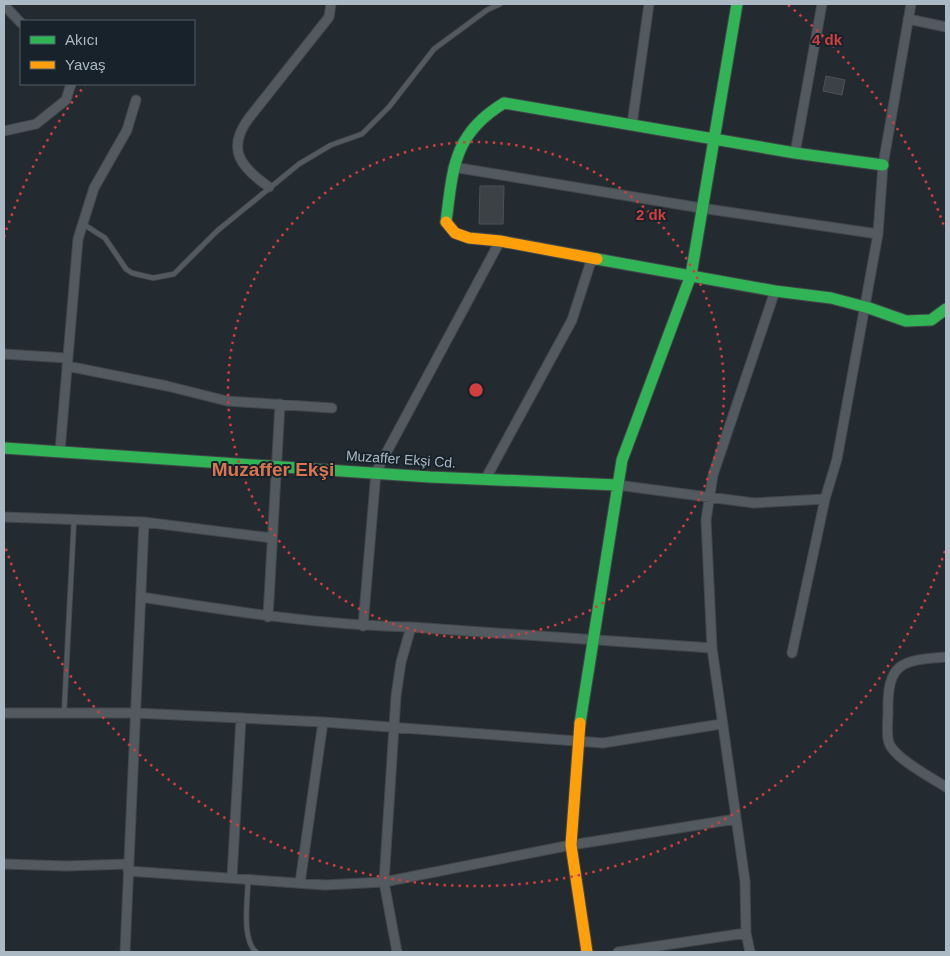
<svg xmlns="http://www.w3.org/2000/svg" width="950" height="956" font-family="Arial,sans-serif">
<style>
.building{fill:#3b4145;stroke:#4b5359}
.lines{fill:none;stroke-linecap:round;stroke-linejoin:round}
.lane-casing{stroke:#42474b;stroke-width:6}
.street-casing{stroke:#42474b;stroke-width:11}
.fast-casing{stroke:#42474b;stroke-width:13}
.slow-casing{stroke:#42474b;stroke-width:13}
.lane{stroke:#525a60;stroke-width:4.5}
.street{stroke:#525a60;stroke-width:9}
.fast{stroke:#30b455;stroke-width:11}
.slow{stroke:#ff9f0a;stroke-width:11}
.ring{fill:none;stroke:#d03e3f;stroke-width:2.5;stroke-dasharray:2.5 5}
.labels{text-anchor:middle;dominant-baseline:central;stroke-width:4;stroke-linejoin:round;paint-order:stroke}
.street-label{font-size:14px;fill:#abb9c4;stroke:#17222b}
.district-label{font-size:19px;font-weight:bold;fill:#d97651;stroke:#17222b}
.centre{fill:#d03e3f;stroke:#17222b;stroke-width:2.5}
.ring-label{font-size:15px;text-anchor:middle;font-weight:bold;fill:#d03e3f;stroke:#17222b;stroke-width:4;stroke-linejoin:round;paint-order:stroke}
</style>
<rect width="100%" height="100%" fill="#242b30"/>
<!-- building -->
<path class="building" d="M826 76 845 80 842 95 823 91Z
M480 186H504L503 224H479Z"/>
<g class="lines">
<!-- lane casing -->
<g class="lane-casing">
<path id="lane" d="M83 224 105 238 126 269 132 273 153 278 174 274 217 231 299 164 331 145 362 134 389 107 434 49 487 10 500 4
M64 714 74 520
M248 879C248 899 241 939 256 952"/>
</g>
<!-- street casing -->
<g class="street-casing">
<path id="street" d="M4 5 21 23
M908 19 946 27
M632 124 649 4
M4 131 36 124 66 100 71 84
M795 153 822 4
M453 167 701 208 878 234
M269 187C242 168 225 150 249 118L329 17 331 4
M4 354 67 358
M67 366 167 386 227 401 332 408
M60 451 78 239 94 188 127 130 136 100
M486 478 572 320 592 258
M617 485 754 503 825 499
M4 517 144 522 272 538
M141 597C231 611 319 625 411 627L712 648
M268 617 280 404
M363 626 376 472 500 241
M792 653 825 499 837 459 878 234 883 165 911 4
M946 657C902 660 887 662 888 712 888 721 886 734 889 743 894 758 932 778 946 787
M4 713H135L323 722 603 743 721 724
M4 864 66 866 129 864
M128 871 325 885 384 882 571 845 736 819
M232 877 241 718
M300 883 323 722
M125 952 144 522
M397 952 384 882 396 696 401 662 411 627
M618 952 746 933
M750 952 746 933 745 881 712 648 706 520 713 475 775 291"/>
</g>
<!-- fast casing -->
<g class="fast-casing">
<path id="fast" d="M446 222C453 168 453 134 504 103L795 153 883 165
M597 259 775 291 831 298 869 308 906 321 931 320 946 309
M4 448 430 477 617 485
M580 723 622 460 691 275 737 4"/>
</g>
<!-- slow casing -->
<g class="slow-casing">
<path id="slow" d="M446 222 455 233 469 238 500 241 597 259
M580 723 571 845 587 952"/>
</g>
<!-- lane -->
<use href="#lane" class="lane"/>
<!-- street -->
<use href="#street" class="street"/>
<!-- fast -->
<use href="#fast" class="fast"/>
<!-- slow -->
<use href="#slow" class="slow"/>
</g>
<!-- distance rings -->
<g class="ring">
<circle cx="476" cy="390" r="248"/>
<path d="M945 551A496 496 0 0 1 4 543M4 237A496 496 0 0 1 85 85M788 5A496 496 0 0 1 945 229"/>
</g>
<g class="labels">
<!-- street labels -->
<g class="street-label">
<text transform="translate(401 459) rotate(4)">Muzaffer Ekşi Cd.</text>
</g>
<!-- district labels -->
<g class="district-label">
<text x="273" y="469">Muzaffer Ekşi</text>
</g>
</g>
<circle cx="476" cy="390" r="8" class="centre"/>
<g class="ring-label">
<text x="827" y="45">4 dk</text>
<text x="651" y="220">2 dk</text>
</g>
<!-- border -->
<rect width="950" height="956" fill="none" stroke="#abb9c4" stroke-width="10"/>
<!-- legend -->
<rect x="20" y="20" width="175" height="65" fill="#17222b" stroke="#525e68"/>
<rect x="30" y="36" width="25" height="8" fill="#30b455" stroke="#525e68"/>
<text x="65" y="45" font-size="15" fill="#abb9c4">Akıcı</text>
<rect x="30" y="61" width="25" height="8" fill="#ff9f0a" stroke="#525e68"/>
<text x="65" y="70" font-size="15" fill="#abb9c4">Yavaş</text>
</svg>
